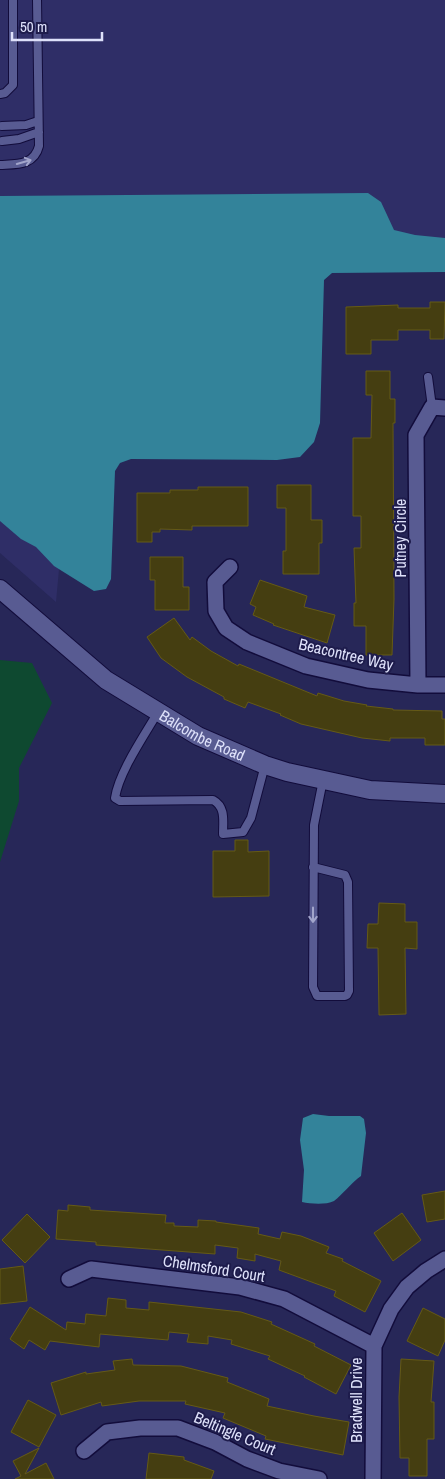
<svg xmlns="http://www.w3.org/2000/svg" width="445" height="1479" font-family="'Archivo Narrow',sans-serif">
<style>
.built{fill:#2f2e67}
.green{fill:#0e4930}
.water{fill:#33839a}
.building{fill:#453e11;stroke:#655a16}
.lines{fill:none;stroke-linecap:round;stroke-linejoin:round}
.service-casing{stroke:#120c3b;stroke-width:10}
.minor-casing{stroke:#120c3b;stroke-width:18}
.tertiary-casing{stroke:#120c3b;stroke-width:20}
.service{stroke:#585b92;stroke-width:8}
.minor{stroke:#585b92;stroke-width:15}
.tertiary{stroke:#585b92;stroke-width:18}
.oneway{stroke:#a2a5cb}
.labels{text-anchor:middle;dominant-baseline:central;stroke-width:4;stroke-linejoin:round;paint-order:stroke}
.street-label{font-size:16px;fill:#dee1fa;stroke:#1e1c4c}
</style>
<rect width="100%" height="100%" fill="#272758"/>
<!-- built -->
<path class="built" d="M0 0H445V249L88 252 56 602 0 553Z"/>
<!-- green -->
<path class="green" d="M0 660 32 663 52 703 19 768V801L0 862Z"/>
<!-- water -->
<path class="water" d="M368 193 381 202 394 230 415 235 445 238V272L332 273 324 280 320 423 314 442 300 457 277 460 131 459 120 463 115 471 111 579 106 589 94 591 54 566 36 547 21 539 0 521V196Z
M313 1114 329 1116H360L364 1119 366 1133 361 1176C351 1183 342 1195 334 1201 326 1205 311 1204 302 1202L304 1170 300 1140 303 1118Z"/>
<!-- building -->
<path class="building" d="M430 302H445L444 339H430V330H398V340H371V354H346V307L398 305V308H430Z
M366 371H390V399H395V423H393L394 599 392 655H366V626H354V603H356L354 548H361V516H353V438H371L372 395H366Z
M277 485H311V520H322V543H319V574H283V551H286V508H277Z
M198 487H248V526H192V530L160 529V532H152V542H137V493H170V490H198Z
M150 557H183V587H189V610H155V580H150Z
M260 580 307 596 304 607 335 615 327 643 273 625 274 624 253 615 256 607 250 604Z
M174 618 190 640 192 637 211 651 238 666 239 664 317 696 318 693 344 701 367 705 366 706 393 709V710L442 711V719H445V745H425V738H390V741L362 738 301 724 280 715 281 714 248 702 245 708 224 699V697L187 677 161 658 147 637Z
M235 840H248V852L269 851V896L213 897V851H235Z
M379 903 405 904V922H417V949L405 948 406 1014 379 1015 378 948H367L368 924H378Z
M445 1191V1219L427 1222 422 1195Z
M68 1205 90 1207V1210L166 1215 165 1223H174V1226L198 1227V1220L216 1221V1222L259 1228 258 1234 280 1239 282 1232 301 1236 329 1247 326 1253 343 1259 342 1261 381 1281 365 1312 334 1296 336 1291 279 1270 281 1261 255 1254V1261L237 1258 238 1248 215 1245V1254L96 1245V1242L56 1239 58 1210 68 1211Z
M402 1213 421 1240 393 1261 374 1233Z
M27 1214 50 1237 25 1263 2 1240Z
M23 1266 27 1301 0 1304V1269Z
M108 1298 126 1300V1308L149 1310V1302L241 1312 272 1322 271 1324 315 1344 314 1346 351 1365 336 1394 304 1377 305 1376 268 1359 270 1356 231 1344 232 1340 208 1336V1344L187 1342 189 1334 169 1332 168 1340 100 1334 99 1347 50 1341 45 1350 29 1340 24 1349 10 1339 30 1307 66 1330 67 1322 85 1324 86 1314 106 1316Z
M423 1308 445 1319V1340L438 1356 407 1341Z
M132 1359 133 1365 181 1366 228 1378 227 1382 269 1399 267 1406 314 1416 349 1422 343 1455 265 1439 266 1436 223 1418 225 1413 185 1404 186 1401H139L102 1406 101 1402 61 1415 51 1383 86 1372V1374L115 1370 113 1361Z
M401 1359 434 1361 431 1402H434V1439H427V1476H409V1458H400L399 1397Z
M28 1400 56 1415 39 1447 11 1432Z
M39 1448 25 1474 46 1463 54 1479H15L21 1476 13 1461Z
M149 1453 184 1457V1460L214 1471 211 1479H146Z"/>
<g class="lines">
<!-- service casing -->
<g class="service-casing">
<path id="service" d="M0 94 5 93 13 85V0
M2 126 26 125 38 121
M2 141 19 139 39 132
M0 165C16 164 34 166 39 146L37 0
M428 377 432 407
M158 712C144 736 119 772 115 798L120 801 213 800C226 807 223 821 223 834L243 832 251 818 265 765
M313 867 345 875 348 882 349 991 347 995 345 996H317L313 987 314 825 323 780"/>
</g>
<!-- minor casing -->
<g class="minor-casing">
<path id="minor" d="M230 567 215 582 216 611 226 628 247 642 306 666 368 680 418 685H445
M418 685 416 435 432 407 445 408
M69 1279 91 1269 240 1287 284 1299 374 1346
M84 1451 107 1432 140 1428H178L215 1442 247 1459 279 1471 319 1479
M373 1479 374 1346 391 1309 407 1287 426 1271 445 1259"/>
</g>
<!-- tertiary casing -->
<g class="tertiary-casing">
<g id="tertiary">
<path id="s1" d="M0 589 106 680 198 736 265 765 287 772 370 790 445 794"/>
</g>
</g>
<!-- service -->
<use href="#service" class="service"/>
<!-- minor -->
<use href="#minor" class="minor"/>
<!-- tertiary -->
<use href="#tertiary" class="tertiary"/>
</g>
<!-- one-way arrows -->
<defs><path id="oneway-shaft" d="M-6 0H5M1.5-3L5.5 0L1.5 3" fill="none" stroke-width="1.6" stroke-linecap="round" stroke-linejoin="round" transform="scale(1.25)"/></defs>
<g class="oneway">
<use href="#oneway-shaft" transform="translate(24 162) rotate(-16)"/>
<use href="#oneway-shaft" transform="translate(313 915) rotate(90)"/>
</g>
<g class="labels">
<!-- street labels -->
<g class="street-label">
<text transform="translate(400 538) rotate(-90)">Putney Circle</text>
<text transform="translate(346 654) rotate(13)">Beacontree Way</text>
<text stroke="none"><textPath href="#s1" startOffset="251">Balcombe Road</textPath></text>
<text transform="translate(214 1268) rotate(9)">Chelmsford Court</text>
<text transform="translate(356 1400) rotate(-90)">Bradwell Drive</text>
<text transform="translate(235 1433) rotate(23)">Beltingle Court</text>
</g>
</g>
<!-- scale -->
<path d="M12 32v8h90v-8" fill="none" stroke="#dee1fa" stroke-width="2.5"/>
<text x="20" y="32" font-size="15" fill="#dee1fa" stroke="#1e1c4c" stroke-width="4" paint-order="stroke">50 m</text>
</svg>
